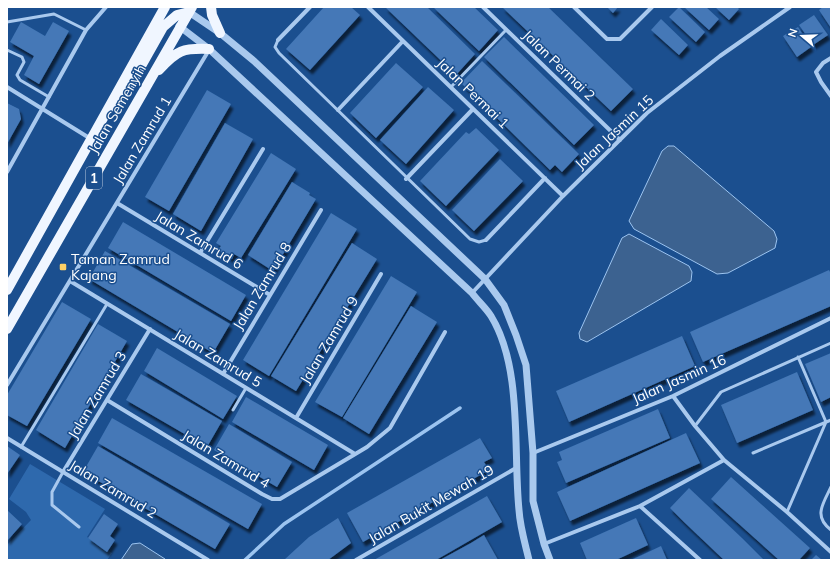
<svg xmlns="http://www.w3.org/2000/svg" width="838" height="567" font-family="Mulish,sans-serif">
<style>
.green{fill:#2e69ad}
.water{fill:#3c6290;stroke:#9cc4f0}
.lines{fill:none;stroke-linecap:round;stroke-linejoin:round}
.stream{stroke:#9cc4f0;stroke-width:3.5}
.building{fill:#4478b7;filter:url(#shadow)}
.service{stroke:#a9c9ee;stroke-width:3}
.minor{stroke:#a9c9ee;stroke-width:4}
.tertiary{stroke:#a9c9ee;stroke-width:7}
.primary{stroke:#f0f6ff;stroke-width:10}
.poi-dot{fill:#ffd166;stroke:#1b4f8f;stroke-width:1.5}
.labels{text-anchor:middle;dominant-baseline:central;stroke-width:3;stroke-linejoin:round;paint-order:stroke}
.shield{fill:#1b4f8f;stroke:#bbcadd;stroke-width:1}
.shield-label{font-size:13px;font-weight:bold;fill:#fff}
.street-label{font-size:14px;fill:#fff;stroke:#1b4f8f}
.poi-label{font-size:14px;fill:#fff;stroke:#1b4f8f;text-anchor:start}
</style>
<defs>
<filter id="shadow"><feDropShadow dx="2.5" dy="4.5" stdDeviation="1" flood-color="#0009"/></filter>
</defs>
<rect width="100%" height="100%" fill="#1b4f8f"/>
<!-- green -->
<path class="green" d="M30 464 105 509 87 537 112 553 107 560H7V545L31 520 26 512 9 499Z"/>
<!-- water -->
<path class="water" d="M668 146H674L774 231 777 239 775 248 728 273 717 274 634 229 629 221 662 151Z
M629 234 689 266 692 272 691 281 587 342 580 339 579 333 622 238Z
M140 543 165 559V560H121L132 544Z"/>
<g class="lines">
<!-- stream -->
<path class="stream" d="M245 560 284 524 460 408"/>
</g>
<!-- building -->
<path class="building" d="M324 7H351L360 15 310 70 286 49Z
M385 7H427L475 54 456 75Z
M433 7H474L498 30 479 51Z
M502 7H548L633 89 611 111Z
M607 7H618L613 13Z
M679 7 705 32 696 42 669 17Z
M684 7H706L719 19 709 30Z
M715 7H737L739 9 729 20Z
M823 7H831V28L819 10Z
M814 15 828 35 813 45 799 25Z
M661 19 688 45 679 55 651 30Z
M21 22 45 36 53 22 69 31 39 84 24 75 34 56 10 42Z
M798 27 811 47 797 57 783 36Z
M504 37 594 125 574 145 484 57Z
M482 61 579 154 562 172 555 165 550 170 461 83Z
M396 63 423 87 376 138 350 113Z
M428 87 454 110 406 164 380 140Z
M207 90 231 104 169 211 145 197Z
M7 103 19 109 21 119 7 144Z
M225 123 253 139 201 231 173 214Z
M476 128 499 150 446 206 420 181 466 132 469 134Z
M271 153 296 169 241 258 234 254 232 259 218 250 221 246 216 243Z
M500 159 523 181 474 231 452 210Z
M292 182 310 193 309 195 316 199 273 271 248 255Z
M331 213 357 229 269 376 243 360Z
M123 222 246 295 231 321 108 248Z
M352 243 377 259 296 391 271 376Z
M105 251 230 324 213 353 89 279Z
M829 270 831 274V306L703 362 690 332Z
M391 276 417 292 342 417 315 402Z
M62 302 91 319 27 426 7 415V395Z
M411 306 437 322 369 434 343 418Z
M98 324 127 341 65 448 36 430Z
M682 336 695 366 569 422 556 391Z
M157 348 237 396 223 419 144 371Z
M831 353V397L821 402 805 364Z
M797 372 813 410 737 443 721 405Z
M141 374 222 421 207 447 126 400Z
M246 397 328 445 314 470 232 422Z
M658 409 670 438 566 483 557 462 562 460 559 452Z
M112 418 262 504 248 529 98 443Z
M229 424 292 462 277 487 214 450Z
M686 433 700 463 570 521 557 492Z
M480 438 492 458 484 462 489 470 363 542 347 513Z
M7 446 20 455 7 474Z
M98 446 230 524 215 549 83 472Z
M731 477 810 548 799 560H779L711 499Z
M689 488 742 538 764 560H724L685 523 670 508Z
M487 496 502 522 450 552 436 560H374Z
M7 510 22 524 7 541Z
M104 514 118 524 110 536 115 540 107 552 88 538Z
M338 518 351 543 328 560H284L309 537Z
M636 518 648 545 616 560H587L580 543Z
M484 535 498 560H440L471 543Z
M661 546 667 560H631L642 555Z
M816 555 822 560H811Z"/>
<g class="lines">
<!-- service -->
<path class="service" d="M7 22 54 14 86 30
M278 40 275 47 279 53 470 239 479 242 486 240
M7 50 22 57 24 62 17 75 20 80 49 97
M451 87 506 30
M233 410 246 388
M695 426 721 392 831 343
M21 447 107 304
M753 453 831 420
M63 472 52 492V505L79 527
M831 487C823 504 813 516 831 530
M787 512 826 422 798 357"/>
<!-- minor -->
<path class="minor" d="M368 7 563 196
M483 7 620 140
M574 7 607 39H620L652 7
M278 40 310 7
M831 58 823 63 816 72 821 82 831 96
M7 87 91 139
M338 110 403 41
M7 172 86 30 106 7
M406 179 473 109
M117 203 270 295
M486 240 545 178
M200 253 263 149
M70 281 355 454
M472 293 563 196 647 113 720 56 790 7
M223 374 321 210
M7 385 209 50
M673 396 695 426 724 460 787 512 831 552
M107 400 262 494 272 499H280L367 447 390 428 445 332
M296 418 381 274
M7 438 208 560
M533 453 673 396 831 318
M63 472 150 329
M640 506 700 560
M544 544 640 506 724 460
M356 560 516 468"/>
<!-- tertiary -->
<path class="tertiary" d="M189 12 220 33 254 61 485 279 504 305 516 335 526 365 533 453V501L544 544 550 560
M179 26 209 49 472 293C478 301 486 308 491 316 523 368 513 451 519 510 520 527 525 543 529 560"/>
<!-- primary -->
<path class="primary" d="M211 7 212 15 220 33
M159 70C177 50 183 48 209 49
M117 101 128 89 163 27 177 15 189 12
M7 290 165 7
M7 329 192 7"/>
</g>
<!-- markers -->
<rect class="poi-dot" x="59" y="263" width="8" height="8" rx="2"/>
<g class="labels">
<!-- shield labels -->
<rect class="shield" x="86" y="167" width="16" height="22" rx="3"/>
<g class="shield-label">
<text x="94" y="178">1</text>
</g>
<!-- street labels -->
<g class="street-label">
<text transform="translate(559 65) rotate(44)">Jalan Permai 2</text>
<text transform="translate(473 93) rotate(44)">Jalan Permai 1</text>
<text transform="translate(117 109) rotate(-60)">Jalan Semenyih</text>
<text transform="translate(614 132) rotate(-43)">Jalan Jasmin 15</text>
<text transform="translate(142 140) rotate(-59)">Jalan Zamrud 1</text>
<text transform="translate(199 240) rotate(31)">Jalan Zamrud 6</text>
<text transform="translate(262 286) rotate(-59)">Jalan Zamrud 8</text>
<text transform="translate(329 340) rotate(-59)">Jalan Zamrud 9</text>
<text transform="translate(218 358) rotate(31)">Jalan Zamrud 5</text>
<text transform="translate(679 379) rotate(-24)">Jalan Jasmin 16</text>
<text transform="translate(97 395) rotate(-59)">Jalan Zamrud 3</text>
<text transform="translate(226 459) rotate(31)">Jalan Zamrud 4</text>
<text transform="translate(113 489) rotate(31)">Jalan Zamrud 2</text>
<text transform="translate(431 504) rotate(-30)">Jalan Bukit Mewah 19</text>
</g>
<!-- poi labels -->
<g class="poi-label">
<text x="71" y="259">Taman Zamrud<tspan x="71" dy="16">Kajang</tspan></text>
</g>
</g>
<!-- border -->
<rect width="838" height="567" fill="none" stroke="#ffffff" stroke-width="16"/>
<!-- north arrow -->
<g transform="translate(802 36) rotate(289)" stroke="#1b4f8f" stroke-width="3" paint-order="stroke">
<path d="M0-3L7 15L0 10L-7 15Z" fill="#ffffff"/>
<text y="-6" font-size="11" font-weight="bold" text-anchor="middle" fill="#ffffff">N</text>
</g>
</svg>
